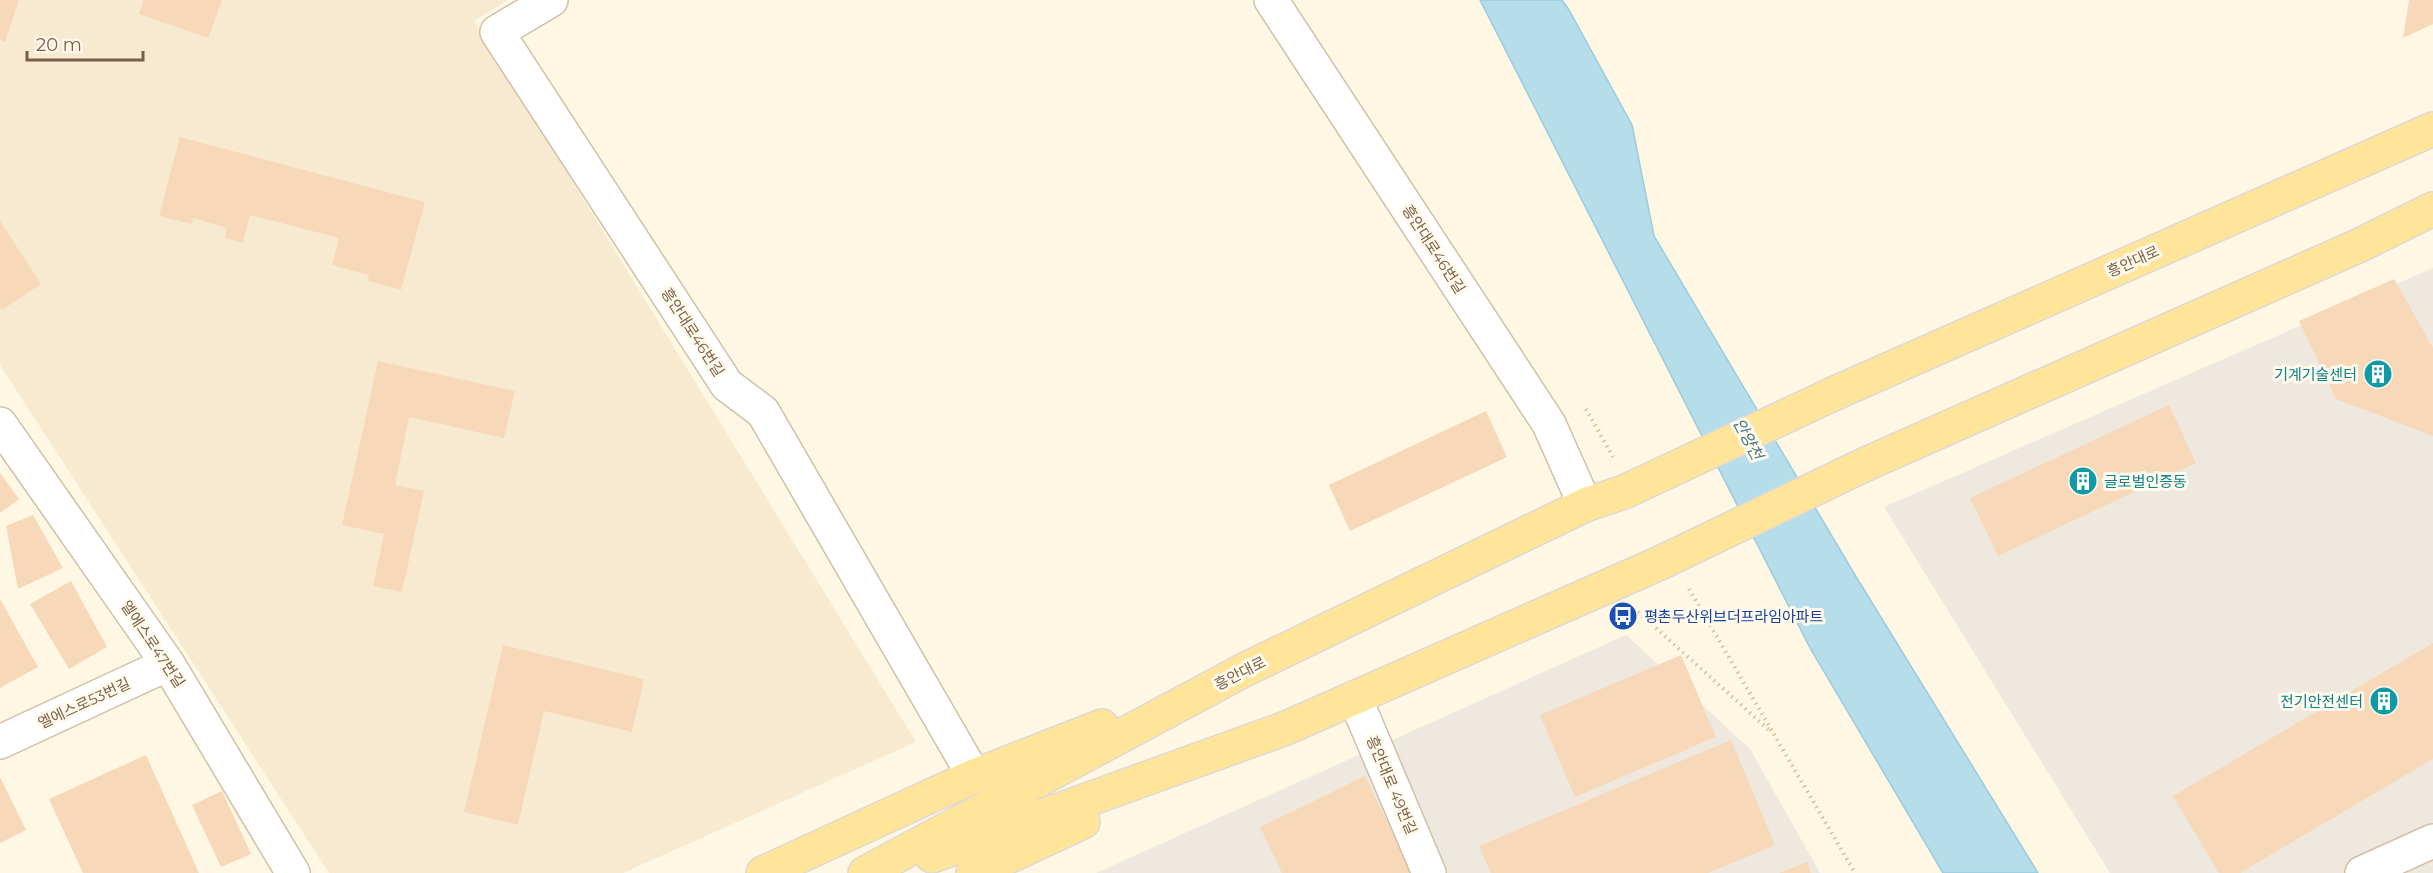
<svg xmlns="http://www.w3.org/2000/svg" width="2433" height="873" font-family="Montserrat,'Noto Sans KR',sans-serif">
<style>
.residential{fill:#f7ead1}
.industrial{fill:#eee8df}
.water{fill:#b6ddea;stroke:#9bcbdd;stroke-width:1.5}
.building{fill:#f7d9b9}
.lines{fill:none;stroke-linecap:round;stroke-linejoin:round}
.minor-casing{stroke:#d1c0a8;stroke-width:36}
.major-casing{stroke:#dfd9d3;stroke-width:36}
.path{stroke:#dcbc9b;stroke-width:4;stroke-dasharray:1.5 4.5;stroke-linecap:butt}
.minor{stroke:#fff;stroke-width:33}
.major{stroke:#ffe59a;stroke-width:33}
.major-bridge-casing{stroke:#dfd9d3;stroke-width:36;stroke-linecap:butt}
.major-bridge{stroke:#ffe59a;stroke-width:33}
.labels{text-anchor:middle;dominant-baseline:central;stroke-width:6;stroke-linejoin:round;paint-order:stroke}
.street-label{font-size:15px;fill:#7a5f46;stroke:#fffaec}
.culture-label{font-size:15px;fill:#0d838f;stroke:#fffaec;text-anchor:end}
.transit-label{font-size:15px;fill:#164399;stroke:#fffaec;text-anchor:start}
.water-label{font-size:16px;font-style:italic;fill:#3d7890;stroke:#fffaec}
</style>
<rect width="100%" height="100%" fill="#fef7e4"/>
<!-- residential -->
<path class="residential" d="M0 0H508L474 21 916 742 623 873H329L0 365Z"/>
<!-- industrial -->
<path class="industrial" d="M2433 268V873H2110L1884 507Z
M1626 635 1750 749 1820 873H1096Z"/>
<!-- water -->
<path class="water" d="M1480 0H1562L1569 10 1632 125 1654 236 1855 575 2038 873H1943L1810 648Z"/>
<!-- building -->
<path class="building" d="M0 0H19L5 42 0 40Z
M144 0H222L208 38 139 14Z
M2409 0H2433V24L2403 38Z
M180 137 425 202 401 290 368 281 369 275 332 265 339 238 250 215 243 243 225 238 227 228 193 218 192 224 159 216Z
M0 221 41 284 2 310 0 308Z
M2394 279 2433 348V436L2336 399 2299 321Z
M378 361 515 391 504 438 409 417 395 485 424 491 402 592 373 586 384 534 342 525Z
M2169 405 2196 463 1998 556 1970 498Z
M1486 411 1507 457 1350 531 1329 485Z
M0 473 19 499 0 513Z
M33 515 63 568 18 589 6 526Z
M71 581 107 647 69 669 30 604Z
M0 599 38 667 0 688Z
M2433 643V759L2240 873H2219L2173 796Z
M503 645 644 679 632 732 544 711 518 825 464 812Z
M1681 655 1716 737 1575 797 1540 715Z
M1731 740 1775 845 1708 873H1491L1479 846Z
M146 755 199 873H83L49 799Z
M1365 776 1412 873H1282L1260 827Z
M0 777 26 830 0 843Z
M222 791 251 854 221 867 192 805Z
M1807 862 1811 873H1779Z"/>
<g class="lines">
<!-- minor casing -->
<g class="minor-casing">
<path id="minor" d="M551 0 497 32 727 385 763 412 974 776
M1271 0 1549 424 1585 505
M0 424 168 664 293 873
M1355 698 1429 873
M0 742 168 664
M2362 873 2433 841"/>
</g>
<!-- major casing -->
<g class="major-casing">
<path id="major" d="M1833 394 2433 129
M1866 464 2358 246 2433 209
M932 856 1286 728 1660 563
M763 873 974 776 1102 726
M865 873 1246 669 1585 505 1624 492
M973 873 1083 822"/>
</g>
<!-- path -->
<path class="path" d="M1586 409 1613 457
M1689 589 1855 873
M1638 612 1769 730"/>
<!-- minor -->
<use href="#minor" class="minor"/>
<!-- major -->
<use href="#major" class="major"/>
<!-- major-bridge casing -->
<g class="major-bridge-casing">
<path id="major-bridge" d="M1624 492 1833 394
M1660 563 1866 464"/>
</g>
<!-- major-bridge -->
<use href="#major-bridge" class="major-bridge"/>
</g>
<!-- icons -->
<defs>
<g id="building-disc" transform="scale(1.5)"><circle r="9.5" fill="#0f9aa8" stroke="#fffaec"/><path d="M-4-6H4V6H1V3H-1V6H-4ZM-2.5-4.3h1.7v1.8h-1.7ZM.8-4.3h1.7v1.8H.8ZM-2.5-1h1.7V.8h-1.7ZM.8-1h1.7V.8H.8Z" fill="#fff"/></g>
<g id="bus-disc" transform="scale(1.5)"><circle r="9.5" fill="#1a4fb4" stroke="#fffaec"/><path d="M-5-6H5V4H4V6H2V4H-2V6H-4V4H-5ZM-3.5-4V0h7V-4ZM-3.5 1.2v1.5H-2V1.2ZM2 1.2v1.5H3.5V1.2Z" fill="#fff"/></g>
</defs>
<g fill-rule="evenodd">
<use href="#building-disc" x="2378" y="374"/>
<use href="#building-disc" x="2083" y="481"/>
<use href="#bus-disc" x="1623" y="616"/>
<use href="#building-disc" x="2384" y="701"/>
</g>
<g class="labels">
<!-- street labels -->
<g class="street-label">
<text transform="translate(1434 249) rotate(57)">흥안대로46번길</text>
<text transform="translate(2133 261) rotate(-24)">흥안대로</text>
<text transform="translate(693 332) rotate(57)">흥안대로46번길</text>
<text transform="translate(153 644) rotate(56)">엘에스로47번길</text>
<text transform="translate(1240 673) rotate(-27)">흥안대로</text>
<text transform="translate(84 703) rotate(-25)">엘에스로53번길</text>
<text transform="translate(1392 785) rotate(67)">흥안대로 49번길</text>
</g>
<!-- culture labels -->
<g class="culture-label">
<text x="2357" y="374">기계기술센터</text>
<text x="2104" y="481" text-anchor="start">글로벌인증동</text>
<text x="2363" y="701">전기안전센터</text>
</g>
<!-- transit labels -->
<g class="transit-label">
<text x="1644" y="616">평촌두산위브더프라임아파트</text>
</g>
<!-- water labels -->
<g class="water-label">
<text transform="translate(1748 439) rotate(62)">안양천</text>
</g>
</g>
<!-- scale -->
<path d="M27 51v9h116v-9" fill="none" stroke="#7a5f46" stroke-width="3"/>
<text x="36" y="51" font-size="18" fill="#7a5f46" stroke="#fffaec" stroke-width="4.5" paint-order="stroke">20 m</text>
</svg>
